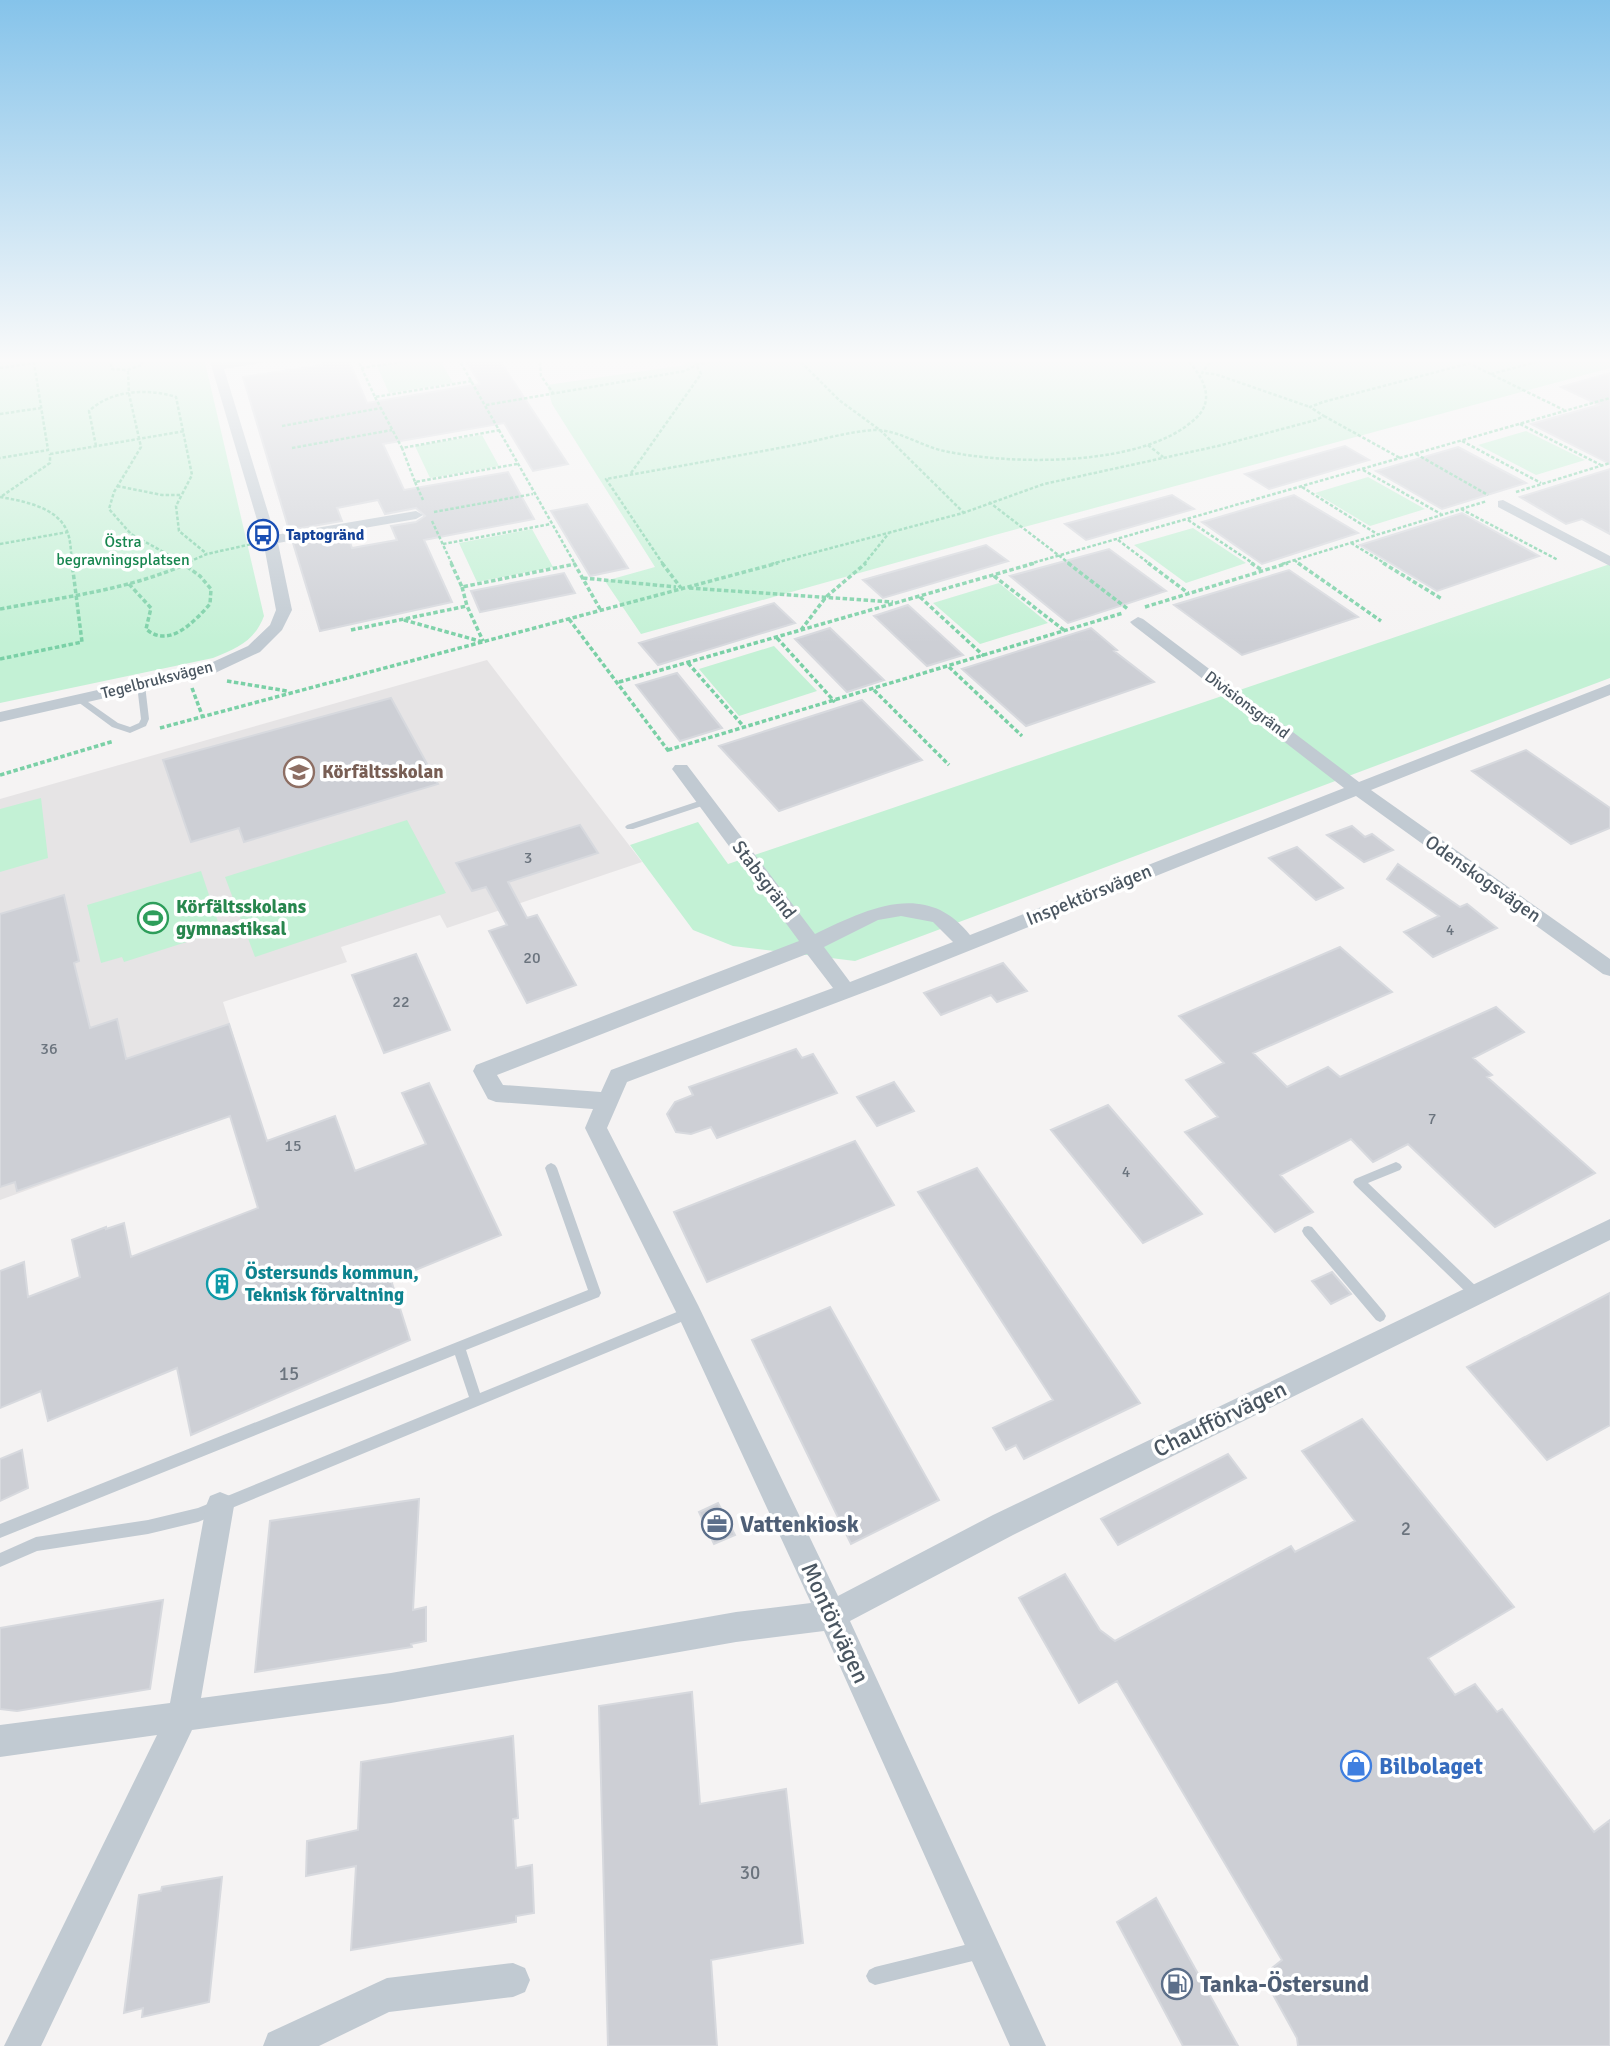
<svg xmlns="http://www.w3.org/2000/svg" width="1610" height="2046" font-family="Signika,sans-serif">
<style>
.education{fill:#e6e4e5}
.green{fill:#c3f1d5}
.building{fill:#cdcfd5;stroke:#d7d9de;stroke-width:2}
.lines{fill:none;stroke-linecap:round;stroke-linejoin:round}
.path-far1{stroke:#7ad0a6;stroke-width:2.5;stroke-dasharray:3.5 2;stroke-linecap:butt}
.path{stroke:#7ad0a6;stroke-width:3.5;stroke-dasharray:4.5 2.5;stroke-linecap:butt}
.service{fill:#c1cad2;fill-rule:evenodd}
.minor{fill:#c1cad2;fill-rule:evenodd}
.labels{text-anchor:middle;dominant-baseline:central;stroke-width:7;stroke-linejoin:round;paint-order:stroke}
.far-transit-label{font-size:16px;font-weight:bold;fill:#164399;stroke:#fff;text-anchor:start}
.far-park-label{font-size:16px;fill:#17864f;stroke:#fff}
.far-street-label{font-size:16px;fill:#4a5661;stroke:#fff}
.number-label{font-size:16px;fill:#6b747e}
.education-label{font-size:19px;font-weight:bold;fill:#785e54;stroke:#fff;text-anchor:start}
.street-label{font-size:19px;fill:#4a5661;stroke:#fff}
.leisure-label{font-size:19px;font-weight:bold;fill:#27864d;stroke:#fff;text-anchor:start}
.culture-label{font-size:19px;font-weight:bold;fill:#0d838f;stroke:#fff;text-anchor:start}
.near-number-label{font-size:19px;fill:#6b747e}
.near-street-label{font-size:23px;fill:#4a5661;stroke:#fff}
.near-service-label{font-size:23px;font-weight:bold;fill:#4e5e75;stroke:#fff;text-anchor:start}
.near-shop-label{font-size:23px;font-weight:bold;fill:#366cbe;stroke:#fff;text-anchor:start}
</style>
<rect width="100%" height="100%" fill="#f5f3f3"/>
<!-- education -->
<path class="education" d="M487 660 642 862 447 928 440 915 341 947 347 962 223 1002 256 1107 0 1200V799Z"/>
<!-- green -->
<path class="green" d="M0 358H204L264 616C254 642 237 648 213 658L0 703Z
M431 358H439L453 383 389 393 377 366Z
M681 358H1610V368L995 535 641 634 605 581 655 567 552 404 547 385 685 365Z
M1526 431 1585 460 1536 475 1478 445Z
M482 435 499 466 430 478 415 446Z
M1368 477 1425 509 1370 526 1315 493Z
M1193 528 1246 563 1186 583 1134 545Z
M532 529 553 567 477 582 459 543Z
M1610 564V678L855 961 733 946 693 930 630 845 698 822 728 864Z
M999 583 1048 623 980 644 933 603Z
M774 646 817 691 739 716 699 669Z
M41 798 48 858 0 872V809Z
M407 820 446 893 255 957 225 877Z
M201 871 221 931 124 962 122 957 101 963 87 905Z"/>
<!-- building -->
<path class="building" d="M320 358H348L367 403 480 384 464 358H498L568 464 533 471 504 423 383 444 404 490 508 472 534 519 424 540 452 602 320 631 293 543 347 534 352 548 397 540 391 526 416 522 425 516 416 508 385 514 378 500 337 508 342 521 289 530 243 377 323 365Z
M1610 373V464L1531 424 1599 405 1561 387Z
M1345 446 1369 460 1269 489 1245 474Z
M1458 447 1526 483 1442 509 1376 471Z
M1610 469V534L1582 519 1566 524 1520 497Z
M1172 495 1194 509 1086 540 1065 524Z
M1294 495 1358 533 1262 564 1202 522Z
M587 504 628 568 590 576 551 511Z
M1462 513 1539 556 1437 591 1360 545Z
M986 545 1008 561 883 598 863 580Z
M1109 549 1166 591 1068 623 1010 576Z
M1289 570 1358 617 1242 655 1174 605Z
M564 573 575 593 480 612 471 591Z
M774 603 795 623 658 665 639 643Z
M908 605 963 655 927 666 874 616Z
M830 628 884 680 847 692 795 639Z
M1091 628 1117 650 1114 651 1154 682 1026 726 962 669Z
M677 673 712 716 722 728 680 741 636 685Z
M391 698 438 784 244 842 239 828 191 842 163 760Z
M862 700 922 760 779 811 719 746Z
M1526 750 1610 808V828L1571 844 1472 771Z
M580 825 598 853 508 882 527 918 537 915 576 985 527 1003 489 931 507 925 486 887 472 891 456 863Z
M1352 826 1365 837 1372 834 1393 850 1364 862 1327 835Z
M1297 847 1343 888 1316 900 1269 858Z
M1398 864 1460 907 1467 904 1497 928 1433 957 1404 932 1439 916 1387 879Z
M64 895 79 961 74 963 90 1028 117 1019 126 1059 229 1024 267 1141 335 1116 355 1171 426 1144 402 1093 429 1083 501 1235 391 1280 410 1340 191 1435 177 1368 48 1421 41 1391 0 1408V1271L24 1262 28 1297 80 1277 72 1240 106 1227V1229L124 1223 131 1257 258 1208 230 1116 17 1191 15 1182 0 1187V914Z
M1340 947 1392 992 1253 1053 1287 1087 1328 1067 1340 1077 1496 1007 1524 1032 1473 1058 1492 1075 1487 1077 1595 1173 1495 1227 1408 1144 1373 1162 1351 1139 1280 1175 1313 1212 1275 1232 1185 1132 1218 1117 1186 1080 1224 1063 1179 1016Z
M416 954 450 1030 384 1053 352 975Z
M1003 963 1027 991 997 1002 991 995 941 1015 924 993Z
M796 1049 802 1058 813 1054 837 1093 717 1138 711 1127 691 1134 676 1132 667 1114 675 1102 693 1095 689 1087Z
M894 1082 914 1111 877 1126 857 1097Z
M1108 1105 1202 1214 1143 1243 1051 1130Z
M855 1141 894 1205 707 1282 674 1212Z
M977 1168 1140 1403 1024 1459 1016 1445 1006 1450 993 1428 1053 1400 918 1192Z
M1332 1272 1351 1294 1331 1304 1312 1281Z
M1610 1293V1425L1547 1460 1467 1367Z
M830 1307 939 1500 851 1544 752 1340Z
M1362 1419 1514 1607 1428 1658 1455 1695 1475 1684 1497 1712 1502 1709 1594 1832 1610 1820V2046H1298L1297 2038 1271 1991 1272 1968 1282 1960 1117 1681 1079 1703 1019 1598 1065 1574 1100 1630 1115 1641 1291 1546 1295 1552 1355 1521 1302 1451Z
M22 1450 28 1488 0 1501V1459Z
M1228 1454 1246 1478 1118 1545 1101 1519Z
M419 1499 413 1610 426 1607V1641L411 1644 412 1647 255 1672 270 1521Z
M718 1503 735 1535 714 1544 699 1512Z
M163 1600 150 1689 17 1711 0 1709V1628Z
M692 1692 700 1804 786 1789 803 1943 711 1960 717 2046H608L599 1706Z
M513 1736 518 1818 513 1819 516 1868 532 1865 534 1913 516 1916V1922L351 1950 356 1866 306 1876 307 1841 358 1830 361 1762Z
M222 1877 209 2002 142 2017 143 2008 124 2013 139 1895 161 1891 162 1887Z
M1156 1898 1238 2046H1183L1117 1922Z"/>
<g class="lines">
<!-- path-far1 -->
<path class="path-far1" d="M111 358V369L127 370 142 365 143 358
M357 358 375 397 472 381
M458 358 575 564
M797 358 839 400 880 430 963 512
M1213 358 1202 373 1215 374 1310 407
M1534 358 1540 361 1550 358
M540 362 541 376 553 393
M1468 363 1564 410
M0 368 34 363 48 450 0 458
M361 368 427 358
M128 371 129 394 141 447 114 492 109 509 131 534 185 564
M1491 374 1540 361
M375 397 402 448
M486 405 685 371 698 364 737 358
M0 414 41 408
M1324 416 1400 458
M1520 424 1601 465
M282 426 381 408
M500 430 402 448 415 482 517 464
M1462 441 1541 483
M1148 445 1163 457
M96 446 89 411C111 390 148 388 176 397L192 475 176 506 179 531 207 554
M292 448 392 430
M50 454 185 431
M1416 454 1488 495
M1363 470 1441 514
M631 473 701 374 693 358
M415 482 423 500
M117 486 162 495H182
M1302 487 1377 534
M1516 492 1610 463
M2 496 50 463V454
M0 497C23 501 57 507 67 531 71 540 71 554 72 564
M989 502 1070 564
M1461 509 1558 560
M434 512 533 494
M1188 520 1254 564
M432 521 452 564
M1118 540 1150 564
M1351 543 1386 564
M0 544 68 532
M443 544 551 524
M1294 560 1300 564
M184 564 207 554 252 544
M663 564 606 479C669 468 732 457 795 445 821 440 847 432 873 430 897 429 921 446 944 451 1010 465 1144 468 1196 418 1217 398 1201 375 1186 358
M771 564 963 513 1044 484 1218 446 1316 420 1324 416 1310 407 1323 402 1489 358
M864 564 889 533
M1029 564 1610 398
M1282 564 1487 501"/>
<!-- path -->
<path class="path" d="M451 563 462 587 575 564
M574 563 600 609
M662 563 681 588
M1068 563 1129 610
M1148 563 1188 593
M1251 563 1262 570
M1298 563 1381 621
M1383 563 1442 599
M994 576 1065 631
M583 578 676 587
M129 584 151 608 146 629C169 649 194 622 210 604L211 589 200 576 182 563
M462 587 467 606 483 641
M689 588 893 602
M920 597 984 656
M1145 607 1288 563
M0 609C63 597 129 590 188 563
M569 619 670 753
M404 620 483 642
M351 630 467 606
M801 630 826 597 866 563
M777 638 835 702
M0 659 82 642 72 563
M688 663 745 728
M949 667 1022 736
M227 681 287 691
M619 682 1035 563
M192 688 202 715
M874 690 949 765
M160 728 778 563
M668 750 1123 613
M0 775 114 741"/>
<!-- service -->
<path class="service" d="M138 683H144L145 685 149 719 146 726 130 733 112 727 74 699 75 697H81L118 723 130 727 139 723 141 719 137 685Z
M705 799 709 802 708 804 633 829H627L625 827 627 825Z
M1396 1162 1400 1164 1402 1167 1400 1170 1368 1183 1480 1290 1482 1294 1480 1298 1476 1299 1472 1298 1355 1185 1353 1182 1355 1179Z
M551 1163 555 1165 557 1168 601 1293 599 1297 466 1350 480 1393 689 1307 693 1309 695 1313 693 1317 198 1522 148 1534 37 1551 0 1567V1553L36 1537 148 1520 198 1508 469 1397 455 1355 0 1538V1524L588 1290 545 1168 547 1165Z
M1308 1226 1312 1227 1384 1312 1386 1316 1384 1320 1380 1322 1376 1320 1304 1235 1302 1231 1304 1227Z
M981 1941 987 1944 990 1950 987 1956 981 1959 875 1985 869 1982 866 1976 869 1970 875 1967Z"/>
<!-- minor -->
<path class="minor" d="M209 358H221L222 363 250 358H278L272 361 224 369 275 535 416 511 423 515 416 519 278 543 292 610 282 630 260 652 215 673 0 722V712L204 666 248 646 270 625 276 610 263 540Z
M1503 500 1610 556V566L1498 507V501Z
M1138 617 1143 619 1359 782 1610 684V695L1371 790 1610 959V976L1603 974 1356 796 886 984 627 1082 607 1128 698 1305 838 1596 993 1515 1610 1219V1240L1013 1535 850 1621 1046 2046H1010L824 1631 736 1642 391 1703 192 1730 41 2046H4L157 1735 0 1757V1725L170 1703 206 1506 210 1496 220 1492 230 1496 234 1506 201 1698 391 1673 736 1612 811 1603 680 1320 585 1128 593 1109 496 1102 488 1099 473 1071 476 1065 799 941 675 773 672 769 675 765H687L815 934C867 909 926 879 970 935L1344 788 1133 625 1130 622ZM901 916 933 922 953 942 850 982 824 947 878 920ZM807 954 833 988 611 1070 601 1092 503 1085 497 1075Z
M513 1963 525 1968 530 1980 525 1992 513 1997 389 2012 319 2046H263L268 2033 387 1978Z"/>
</g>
<!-- sky -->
<linearGradient id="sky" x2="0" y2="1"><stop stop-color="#85c3ea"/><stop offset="0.56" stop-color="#fafafa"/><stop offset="1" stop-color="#fafafa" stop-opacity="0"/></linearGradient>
<rect width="1610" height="644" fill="url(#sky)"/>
<!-- icons -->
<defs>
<g id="bus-ring" transform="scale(1.575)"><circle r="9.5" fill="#fff" stroke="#1a4fb4" stroke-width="1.5"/><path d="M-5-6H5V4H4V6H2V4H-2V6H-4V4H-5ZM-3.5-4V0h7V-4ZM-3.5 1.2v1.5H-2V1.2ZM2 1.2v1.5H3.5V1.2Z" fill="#1a4fb4"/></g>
<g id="school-ring" transform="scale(1.575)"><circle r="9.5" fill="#fff" stroke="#8d6e63" stroke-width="1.5"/><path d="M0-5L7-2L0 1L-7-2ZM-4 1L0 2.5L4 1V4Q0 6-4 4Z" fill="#8d6e63"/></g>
<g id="stadium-ring" transform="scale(1.575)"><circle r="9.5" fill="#fff" stroke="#2e9e5b" stroke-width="1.5"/><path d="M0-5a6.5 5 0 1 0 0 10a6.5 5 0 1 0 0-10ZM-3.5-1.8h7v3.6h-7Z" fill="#2e9e5b"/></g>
<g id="building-ring" transform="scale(1.575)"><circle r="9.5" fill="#fff" stroke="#0f9aa8" stroke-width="1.5"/><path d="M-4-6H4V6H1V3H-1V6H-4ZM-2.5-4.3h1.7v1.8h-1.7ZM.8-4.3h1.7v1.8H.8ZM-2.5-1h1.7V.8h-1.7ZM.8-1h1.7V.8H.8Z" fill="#0f9aa8"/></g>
<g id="office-ring" transform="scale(1.575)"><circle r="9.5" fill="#fff" stroke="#5c6f8a" stroke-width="1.5"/><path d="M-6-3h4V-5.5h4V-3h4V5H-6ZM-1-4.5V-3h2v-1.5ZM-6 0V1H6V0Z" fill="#5c6f8a"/></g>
<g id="shop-ring" transform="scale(1.575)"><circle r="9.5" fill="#fff" stroke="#3f7fe0" stroke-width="1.5"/><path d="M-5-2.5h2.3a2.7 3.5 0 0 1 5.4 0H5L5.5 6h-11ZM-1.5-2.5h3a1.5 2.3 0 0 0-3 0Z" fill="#3f7fe0"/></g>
<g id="fuel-ring" transform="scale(1.575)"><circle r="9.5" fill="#fff" stroke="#5c6f8a" stroke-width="1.5"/><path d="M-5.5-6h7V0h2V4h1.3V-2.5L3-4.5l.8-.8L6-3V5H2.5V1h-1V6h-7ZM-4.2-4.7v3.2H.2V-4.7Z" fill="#5c6f8a"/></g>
</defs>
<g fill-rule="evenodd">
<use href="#bus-ring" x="263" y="535"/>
<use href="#school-ring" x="299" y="772"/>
<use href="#stadium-ring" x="153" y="918"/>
<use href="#building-ring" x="222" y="1284"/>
<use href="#office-ring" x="717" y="1524"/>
<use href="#shop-ring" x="1356" y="1766"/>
<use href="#fuel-ring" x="1177" y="1984"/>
</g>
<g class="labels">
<!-- far-transit labels -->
<g class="far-transit-label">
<text x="286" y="535">Taptogränd</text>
</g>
<!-- far-park labels -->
<g class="far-park-label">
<text x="123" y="542">Östra<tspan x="123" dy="18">begravningsplatsen</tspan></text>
</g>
<!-- far-street labels -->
<g class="far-street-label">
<text transform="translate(157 680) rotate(-14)">Tegelbruksvägen</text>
<text transform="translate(1247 705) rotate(37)">Divisionsgränd</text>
</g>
<!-- number labels -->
<g class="number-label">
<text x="528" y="858">3</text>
<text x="1450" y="930">4</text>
<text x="532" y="958">20</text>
<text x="401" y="1002">22</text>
<text x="49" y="1049">36</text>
<text x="1432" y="1119">7</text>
<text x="293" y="1146">15</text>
<text x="1126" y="1172">4</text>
</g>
<!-- education labels -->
<g class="education-label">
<text x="322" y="772">Körfältsskolan</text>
</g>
<!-- street labels -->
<g class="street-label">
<text transform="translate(1483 879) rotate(35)">Odenskogsvägen</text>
<text transform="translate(764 880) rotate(53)">Stabsgränd</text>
<text transform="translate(1089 895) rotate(-22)">Inspektörsvägen</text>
</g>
<!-- leisure labels -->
<g class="leisure-label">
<text x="176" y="907">Körfältsskolans<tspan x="176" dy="22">gymnastiksal</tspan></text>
</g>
<!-- culture labels -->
<g class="culture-label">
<text x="245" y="1273">Östersunds kommun,<tspan x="245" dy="22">Teknisk förvaltning</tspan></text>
</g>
<!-- near-number labels -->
<g class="near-number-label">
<text x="289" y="1374">15</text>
<text x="1406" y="1529">2</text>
<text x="750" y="1873">30</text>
</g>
<!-- near-street labels -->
<g class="near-street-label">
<text transform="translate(1220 1419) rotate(-26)">Chaufförvägen</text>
<text transform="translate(835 1623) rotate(65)">Montörvägen</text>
</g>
<!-- near-service labels -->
<g class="near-service-label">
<text x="740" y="1524">Vattenkiosk</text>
<text x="1200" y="1984">Tanka-Östersund</text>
</g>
<!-- near-shop labels -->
<g class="near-shop-label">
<text x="1379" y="1766">Bilbolaget</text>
</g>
</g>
</svg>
